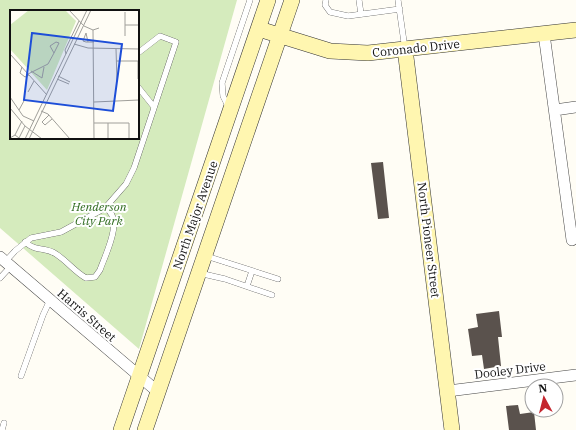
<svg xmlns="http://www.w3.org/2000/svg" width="576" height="430" font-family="'IBM Plex Serif',serif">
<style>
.green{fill:#d5ebbd;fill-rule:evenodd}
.building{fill:#5a524d}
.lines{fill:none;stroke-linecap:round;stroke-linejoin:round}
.lane-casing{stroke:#444;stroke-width:6}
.street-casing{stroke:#444;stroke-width:12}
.secondary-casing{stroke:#333;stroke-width:16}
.lane{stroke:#fff;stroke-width:5.5}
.street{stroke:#fff;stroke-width:11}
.secondary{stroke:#fff6b0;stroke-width:15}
.labels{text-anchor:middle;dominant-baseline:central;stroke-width:4;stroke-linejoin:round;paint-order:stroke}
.street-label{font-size:12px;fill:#111;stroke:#fff}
.park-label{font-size:12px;font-style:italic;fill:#2f6b1f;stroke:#fff}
.inset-road{fill:none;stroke:#a09f9a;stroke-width:1}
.view{fill:#1d4ed8;fill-opacity:0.15;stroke:#1d4ed8;stroke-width:2}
.inset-edge{fill:none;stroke:#111;stroke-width:2}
</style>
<rect width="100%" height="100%" fill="#fffdf5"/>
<!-- green -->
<path class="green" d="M0 0H237L139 349 0 228ZM11 11H138V138H11Z"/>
<!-- building -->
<path class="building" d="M383 162 389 218 378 219 371 163Z
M499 311 502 337H498L501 366 484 369 482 355 472 356 468 329 478 327 476 314Z
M518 405 520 414 534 412 536 430H509L506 406Z"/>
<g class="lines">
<!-- lane casing -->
<g class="lane-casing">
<path id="lane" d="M326 0 325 5 330 12 348 16 400 9
M359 0 361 14
M398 0 405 49
M138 87 154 107
M229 108 223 96 222 83 250 0
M25 242C38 253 44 246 56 254 67 261 75 272 86 278L95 277 100 270C105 255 125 218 105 208
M206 256 278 279
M5 262 15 251 31 238 61 232 105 208 126 184 134 168 176 42 160 36 138 53
M199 273 225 279 272 295
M0 278 11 266
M247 286 252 271
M21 376 43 315 50 300
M2 430 4 423"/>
</g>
<!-- street casing -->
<g class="street-casing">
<path id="street" d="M544 34 572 240
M555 110 576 107
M0 257 158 392
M448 391 576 375"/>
</g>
<!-- secondary casing -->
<g class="secondary-casing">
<path id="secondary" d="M259 29 330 51 368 53 576 30
M405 49 452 430
M121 430 268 0
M145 430 292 0"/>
</g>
<!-- lane -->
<use href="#lane" class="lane"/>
<!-- street -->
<use href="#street" class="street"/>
<!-- secondary -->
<use href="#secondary" class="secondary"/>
</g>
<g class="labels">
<!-- street labels -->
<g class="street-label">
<text transform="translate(416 48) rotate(-6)">Coronado Drive</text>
<text transform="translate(195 215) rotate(-71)">North Major Avenue</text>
<text transform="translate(429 240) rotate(83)">North Pioneer Street</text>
<text transform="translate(87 315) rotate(41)">Harris Street</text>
<text transform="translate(510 370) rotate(-7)">Dooley Drive</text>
</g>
<!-- park labels -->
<g class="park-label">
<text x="99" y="206">Henderson<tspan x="99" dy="14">City Park</tspan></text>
</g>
</g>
<!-- overview -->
<g transform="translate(10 10)">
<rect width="129" height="129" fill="#fffdf5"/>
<path d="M19 0H55L66 11 37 80 0 39V15Z" fill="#d5ebbd"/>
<path class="inset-road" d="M59 0 74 16 83 20 89 18M115 2V26M115 15H129M83 20 84 129M78 32 76 23 73 31 76 32H84M64 34 78 38 129 39M106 39 107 71M0 44 37 85M56 44 55 40 69 11M106 51H129M128 51V69M12 57 10 63 15 67 19 65M21 61 32 68 34 57M18 64 38 54 44 43 40 36 46 32 49 33 44 43M48 66 60 72M47 69 59 74M18 82 24 71M0 87 13 106 24 111M84 92 129 90M0 98 15 116 32 129M9 100 15 89M31 101 38 104 60 129M39 105 32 112 35 115 42 109M84 113H119V129M5 125 12 111M0 128 5 125 9 128 15 116M15 129 77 0M19 129 81 0M98 129V113"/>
<path class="view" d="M22 23 112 34 103 101 14 90Z"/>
<rect width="129" height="129" class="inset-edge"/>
</g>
<!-- north arrow -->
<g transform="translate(544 398) rotate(353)"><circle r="19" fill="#ffffff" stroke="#a0a0a0"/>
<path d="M0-3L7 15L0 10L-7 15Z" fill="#c4262e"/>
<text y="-6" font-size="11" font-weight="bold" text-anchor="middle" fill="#111111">N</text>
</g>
</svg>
